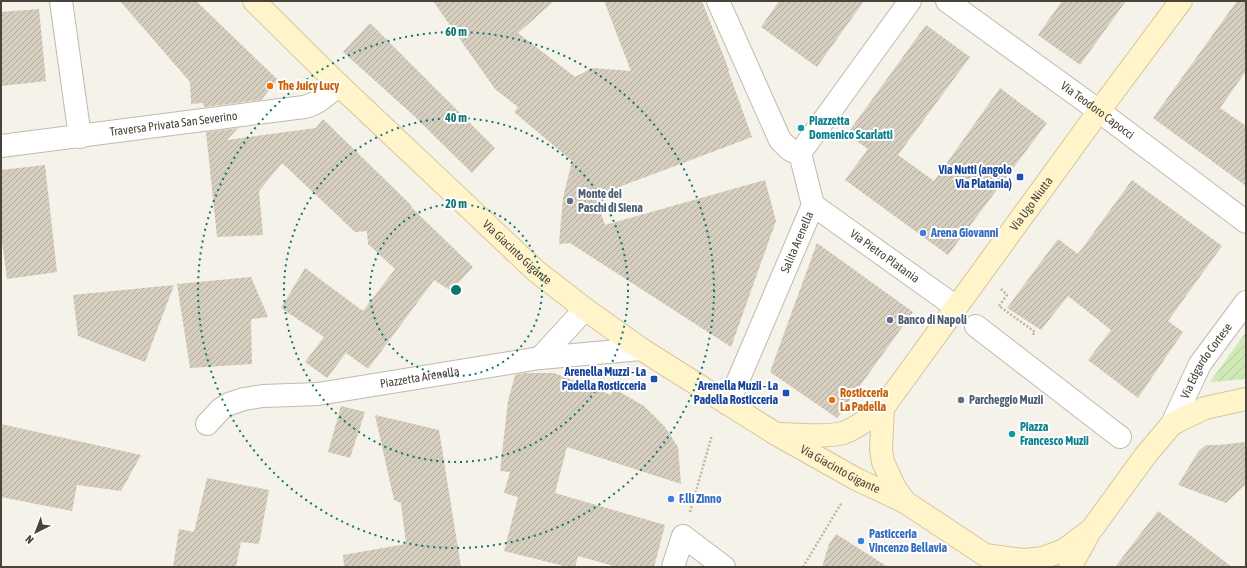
<svg xmlns="http://www.w3.org/2000/svg" width="1247" height="568" font-family="'Asap Condensed',sans-serif">
<style>
.garden{fill:url(#garden-furrows)}
.building{fill:url(#building-hatch)}
.lines{fill:none;stroke-linecap:round;stroke-linejoin:round}
.pedestrian-casing{stroke:#c0baac;stroke-width:24}
.minor-casing{stroke:#c0baac;stroke-width:24}
.secondary-casing{stroke:#d5c79a;stroke-width:24}
.path{stroke:#c2b79d;stroke-width:2.5;stroke-dasharray:2 2;stroke-linecap:butt}
.pedestrian{stroke:#fff;stroke-width:22}
.minor{stroke:#fff;stroke-width:22}
.secondary{stroke:#fff4ca;stroke-width:22}
.ring{fill:none;stroke:#0f766e;stroke-width:2;stroke-dasharray:2 4}
.food-dot{fill:#e8710a;stroke:#fff;stroke-width:1.5}
.culture-dot{fill:#0f9aa8;stroke:#fff;stroke-width:1.5}
.transit-dot{fill:#1a4fb4;stroke:#fff;stroke-width:1.5}
.service-dot{fill:#5c6f8a;stroke:#fff;stroke-width:1.5}
.shop-dot{fill:#3f7fe0;stroke:#fff;stroke-width:1.5}
.labels{text-anchor:middle;dominant-baseline:central;stroke-width:4;stroke-linejoin:round;paint-order:stroke}
.food-label{font-size:12px;font-weight:bold;fill:#c56008;stroke:#fff;text-anchor:start}
.street-label{font-size:12px;fill:#494338;stroke:#fff}
.culture-label{font-size:12px;font-weight:bold;fill:#0d838f;stroke:#fff;text-anchor:start}
.transit-label{font-size:12px;font-weight:bold;fill:#164399;stroke:#fff;text-anchor:end}
.service-label{font-size:12px;font-weight:bold;fill:#4e5e75;stroke:#fff;text-anchor:start}
.shop-label{font-size:12px;font-weight:bold;fill:#366cbe;stroke:#fff;text-anchor:start}
.centre{fill:#0f766e;stroke:#fff;stroke-width:2}
.ring-label{font-size:12px;text-anchor:middle;font-weight:bold;fill:#0f766e;stroke:#fff;stroke-width:4;stroke-linejoin:round;paint-order:stroke}
</style>
<defs>
<pattern id="garden-furrows" width="10" height="10" patternUnits="userSpaceOnUse"><rect width="10" height="10" fill="#cee9b3"/><path d="M-1 1l2-2M0 10L10 0M9 11l2-2" fill="none" stroke="#b2c99b"/></pattern>
<pattern id="building-hatch" width="6" height="6" patternUnits="userSpaceOnUse"><rect width="6" height="6" fill="#d6cebf"/><path d="M-1 1l2-2M0 6l6-6M5 7l2-2" fill="none" stroke="#b0a99c"/></pattern>
</defs>
<rect width="100%" height="100%" fill="#f5f2ea"/>
<!-- garden -->
<path class="garden" d="M1246 332V379L1210 382Z"/>
<!-- building -->
<path class="building" d="M120 1H196L278 80 261 100 204 107 203 103 191 104 190 82Z
M433 1H554L518 33 575 77 592 68 631 71 604 1H702L729 70H728L752 137 595 196 605 225 765 180 776 221 731 347 570 243 559 244 563 198 572 161 514 112 518 107 495 89Z
M779 1H864L817 67 761 27Z
M1062 1H1126L1080 65 1038 35Z
M1237 1H1246V71L1220 108 1246 126V186L1153 118Z
M39 9 46 81 1 86V12Z
M370 23 495 148 472 173 413 115 343 52Z
M926 25 970 57 898 155 934 181 1000 88 1047 123 948 255 845 180 868 149 847 134Z
M323 119 412 206 411 207 473 267 451 291 434 280 368 369 346 353 327 378 305 362 324 337 281 308 305 268 363 311 395 269 368 244 367 231 355 232 282 163 259 191 263 235 217 237 206 132 238 128 227 140 316 128Z
M45 165 57 272 7 279 1 234V170Z
M1132 180 1222 246 1168 321 1183 332 1138 398 1088 360 1111 330 1068 296 1041 330 1007 308 1058 239 1078 254Z
M817 243 913 312 837 418 770 372Z
M251 277 268 317 251 319 252 364 190 368 177 284Z
M174 285 145 362 78 336 73 295Z
M525 373H554L611 395 613 388 644 406 665 427 678 447 681 484 567 447 555 493 665 525 654 567H617L578 556 575 567H568L504 551 518 497 504 493 510 472 500 471 508 401 515 375Z
M341 406 365 412 350 458 328 452Z
M375 415 439 430 461 567H344L343 555 406 544 401 503 394 500Z
M1 424 141 455 121 491 77 485 72 511 1 497Z
M1246 442V484L1226 503 1178 485 1198 452 1206 445H1218Z
M207 478 269 490 259 544 241 542 236 567H173L179 529 194 532Z
M1158 511 1232 567H1115Z
M836 534 888 567H822L829 544Z"/>
<g class="lines">
<!-- pedestrian casing -->
<g class="pedestrian-casing">
<path id="pedestrian" d="M976 326 1120 437"/>
</g>
<!-- minor casing -->
<g class="minor-casing">
<g id="minor">
<path d="M61 1 80 137"/>
<path d="M718 1 780 140C786 146 791 153 800 153"/>
<path id="s1" d="M947 1 1099 111 1246 222"/>
<path id="s2" d="M1 146 304 107C319 104 327 94 339 85"/>
<path d="M800 153 910 1"/>
<path id="s3" d="M813 205 956 307"/>
<path d="M540 358 585 309"/>
<path id="s4" d="M728 404 813 205 800 153"/>
<path id="s5" d="M207 424 221 409 229 404 244 399 263 396 318 394 540 358 641 349"/>
<path id="s6" d="M1172 424 1200 364 1246 302"/>
<path d="M673 567 683 536 724 567"/>
</g>
</g>
<!-- secondary casing -->
<g class="secondary-casing">
<g id="secondary">
<path id="s7" d="M254 1 339 85 536 271 585 309 641 349 776 434 856 479 905 502"/>
<path d="M883 408 881 449 883 462 895 488 905 502 985 555 1024 560 1043 558 1064 550 1092 529 1145 456 1172 424 1205 408 1246 399"/>
<path id="s8" d="M779 434C799 434 824 438 843 433 856 429 872 416 883 408L1099 111 1181 1"/>
<path d="M1070 567 1087 537"/>
</g>
</g>
<!-- path -->
<path class="path" d="M1001 289 1007 295 999 306 1035 332 1032 336
M690 512 712 435
M803 567 842 502"/>
<!-- pedestrian -->
<use href="#pedestrian" class="pedestrian"/>
<!-- minor -->
<use href="#minor" class="minor"/>
<!-- secondary -->
<use href="#secondary" class="secondary"/>
</g>
<!-- distance rings -->
<g class="ring">
<circle cx="456" cy="290" r="86"/>
<circle cx="456" cy="290" r="172"/>
<circle cx="456" cy="290" r="258"/>
</g>
<!-- markers -->
<g class="food-dot">
<circle cx="270" cy="86" r="4"/>
<circle cx="832" cy="400" r="4"/>
</g>
<g class="culture-dot">
<circle cx="801" cy="128" r="4"/>
<circle cx="1012" cy="434" r="4"/>
</g>
<g class="transit-dot">
<rect x="1016" y="173" width="8" height="8" rx="2"/>
<rect x="650" y="375" width="8" height="8" rx="2"/>
<rect x="782" y="389" width="8" height="8" rx="2"/>
</g>
<g class="service-dot">
<circle cx="570" cy="201" r="4"/>
<circle cx="890" cy="320" r="4"/>
<circle cx="961" cy="400" r="4"/>
</g>
<g class="shop-dot">
<circle cx="923" cy="233" r="4"/>
<circle cx="671" cy="499" r="4"/>
<circle cx="861" cy="541" r="4"/>
</g>
<g class="labels">
<!-- food labels -->
<g class="food-label">
<text x="278" y="86">The Juicy Lucy</text>
<text x="840" y="393">Rosticceria<tspan x="840" dy="14">La Padella</tspan></text>
</g>
<!-- street labels -->
<g class="street-label">
<text stroke="none"><textPath href="#s1" startOffset="186">Via Teodoro Capocci</textPath></text>
<text stroke="none"><textPath href="#s2" startOffset="174">Traversa Privata San Severino</textPath></text>
<text stroke="none"><textPath href="#s8" startOffset="364">Via Ugo Niutta</textPath></text>
<text stroke="none"><textPath href="#s4" startOffset="176">Salita Arenella</textPath></text>
<text stroke="none"><textPath href="#s7" startOffset="364">Via Giacinto Gigante</textPath></text>
<text stroke="none"><textPath href="#s3" startOffset="88">Via Pietro Platania</textPath></text>
<text stroke="none"><textPath href="#s6" startOffset="72">Via Edgardo Cortese</textPath></text>
<text stroke="none"><textPath href="#s5" startOffset="223">Piazzetta Arenella</textPath></text>
<text stroke="none"><textPath href="#s7" startOffset="754">Via Giacinto Gigante</textPath></text>
</g>
<!-- culture labels -->
<g class="culture-label">
<text x="809" y="121">Piazzetta<tspan x="809" dy="14">Domenico Scarlatti</tspan></text>
<text x="1020" y="427">Piazza<tspan x="1020" dy="14">Francesco Muzii</tspan></text>
</g>
<!-- transit labels -->
<g class="transit-label">
<text x="1012" y="170">Via Nutti (angolo<tspan x="1012" dy="14">Via Platania)</tspan></text>
<text x="646" y="372">Arenella Muzzi - La<tspan x="646" dy="14">Padella Rosticceria</tspan></text>
<text x="778" y="386">Arenella Muzii - La<tspan x="778" dy="14">Padella Rosticceria</tspan></text>
</g>
<!-- service labels -->
<g class="service-label">
<text x="578" y="194">Monte dei<tspan x="578" dy="14">Paschi di Siena</tspan></text>
<text x="898" y="320">Banco di Napoli</text>
<text x="969" y="400">Parcheggio Muzii</text>
</g>
<!-- shop labels -->
<g class="shop-label">
<text x="931" y="233">Arena Giovanni</text>
<text x="679" y="499">F.lli Zinno</text>
<text x="869" y="534">Pasticceria<tspan x="869" dy="14">Vincenzo Bellavia</tspan></text>
</g>
</g>
<circle cx="456" cy="290" r="6" class="centre"/>
<g class="ring-label">
<text x="456" y="36">60 m</text>
<text x="456" y="122">40 m</text>
<text x="456" y="208">20 m</text>
</g>
<!-- border -->
<rect width="1247" height="568" fill="none" stroke="#494338" stroke-width="4"/>
<!-- north arrow -->
<g transform="translate(36 532) rotate(222)" stroke="#ffffff" stroke-width="3" paint-order="stroke">
<path d="M0-3L7 15L0 10L-7 15Z" fill="#494338"/>
<text y="-6" font-size="11" font-weight="bold" text-anchor="middle" fill="#494338">N</text>
</g>
</svg>
